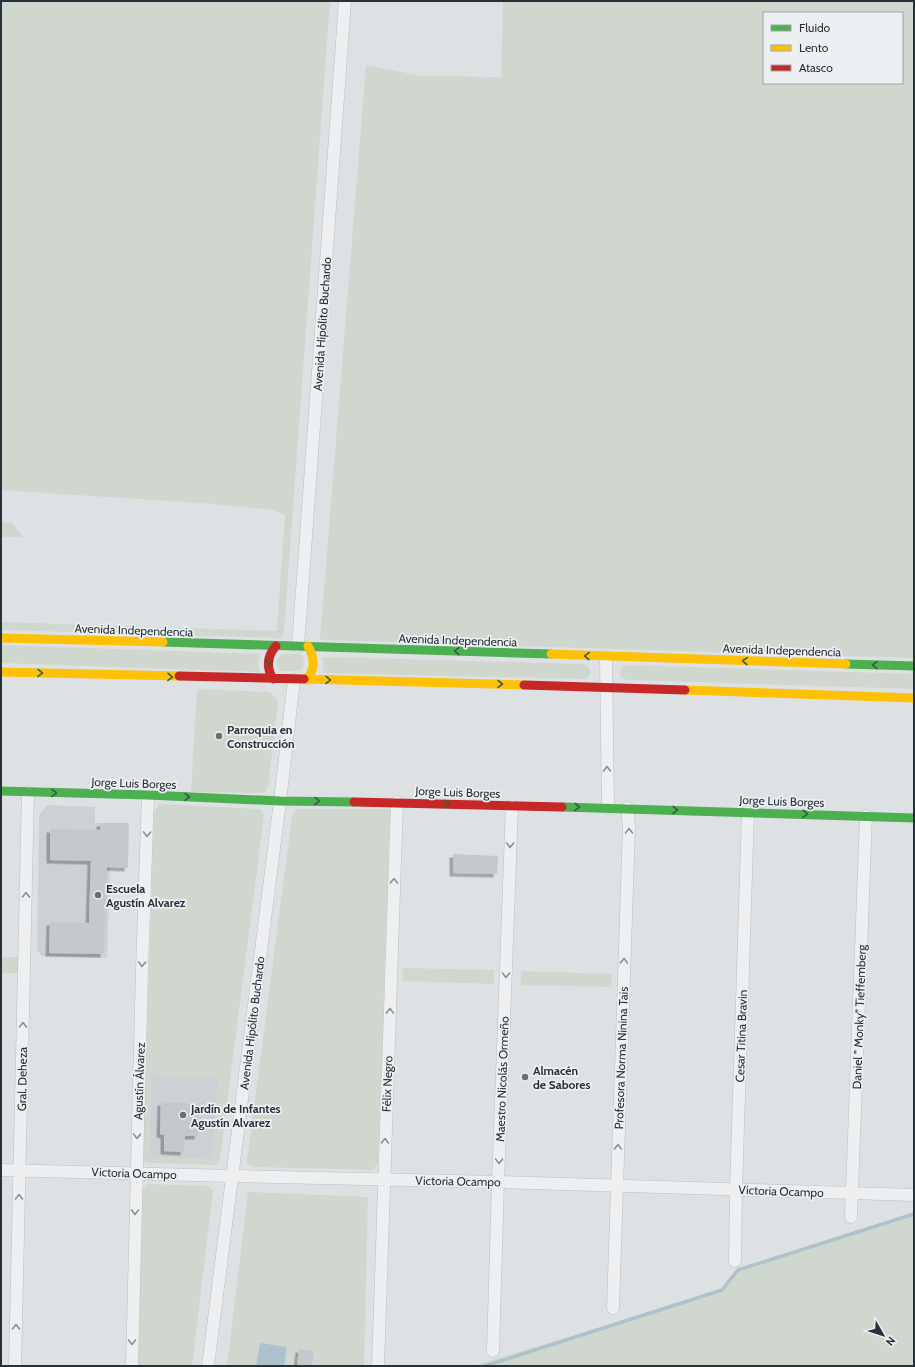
<svg xmlns="http://www.w3.org/2000/svg" width="915" height="1367" font-family="Cabin,sans-serif">
<style>
.built{fill:#cdd1d6}
.green{fill:#d0d7cf;fill-rule:evenodd}
.water{fill:#aec2cd}
.lines{fill:none;stroke-linecap:round;stroke-linejoin:round}
.stream{stroke:#aec2cd;stroke-width:3.5}
.building{fill:#c6c9cb;filter:url(#shadow)}
.street-casing{stroke:#bcbfc1;stroke-width:13}
.street{stroke:#eeeff0;stroke-width:12}
.fast{stroke:#4caf50;stroke-width:9}
.slow{stroke:#ffc107;stroke-width:9}
.jam{stroke:#c62828;stroke-width:9}
.oneway{stroke:#345d42}
.oneway2{stroke:#8a9095}
.poi-dot{fill:#676f75;stroke:#ecf0f3;stroke-width:1.5}
.labels{text-anchor:middle;dominant-baseline:central;stroke-width:3.5;stroke-linejoin:round;paint-order:stroke}
.street-label{font-size:12px;fill:#27313a;stroke:#ecf0f3}
.poi-label{font-size:12px;font-weight:bold;fill:#27313a;stroke:#ecf0f3;text-anchor:start}
</style>
<defs>
<filter id="shadow"><feDropShadow dx="-3.5" dy="3.5" stdDeviation="0" flood-color="#0004"/></filter>
</defs>
<rect width="100%" height="100%" fill="#dee1e3"/>
<!-- built -->
<path class="built" d="M47 805 95 807V823H129L110 867 107 958 42 956 37 950 39 815Z
M151 1075 219 1078 212 1159 154 1157 149 1151Z"/>
<!-- green -->
<path class="green" d="M1 1H330L284 631 282 638 1 630V622L277 631 285 515 274 510 214 504 1 490Z
M503 1H914V658L320 640 366 65 422 76 501 77ZM764 13H902V83H764Z
M1 522 12 523 23 537H1Z
M1 645 261 654 258 663 260 672 1 663Z
M281 654H300L304 659 303 667 299 671H281C276 668 277 664 277 659Z
M323 657 583 664 588 666 591 672 587 679 322 673 324 665Z
M627 665 914 674V689L627 680 622 678 619 673 622 667Z
M197 689 268 692C273 694 276 697 278 702L268 788 264 793 191 792Z
M160 804 261 809 264 815 220 1159 215 1165 150 1163 145 1162 143 1159 154 814 156 808ZM152 1075 218 1079 212 1159 154 1157 149 1151Z
M296 809H389L390 811 378 1163 374 1169 372 1170 253 1167 248 1164 247 1161 292 816Z
M1 957H20L19 973H1Z
M403 968 494 970V984L403 981Z
M521 971 612 974 611 987 521 985Z
M148 1184 207 1186 213 1191 192 1366H138L142 1190Z
M248 1192 368 1197 364 1366H227Z
M914 1216V1366H472L714 1293 722 1290 738 1270Z"/>
<!-- water -->
<path class="water" d="M260 1343 287 1347 284 1366H256Z"/>
<g class="lines">
<!-- stream -->
<path class="stream" d="M485 1366 722 1290 738 1270 914 1214"/>
</g>
<!-- building -->
<path class="building" d="M100 823H129L128 868 107 867 104 954 49 953 50 922 89 923 91 861 50 860V829L100 830Z
M453 854 498 856 497 874 453 873Z
M161 1102 200 1104 198 1136H185L184 1152 164 1151V1135L160 1134Z
M299 1349 314 1351 312 1366H297Z"/>
<g class="lines">
<!-- street casing -->
<g class="street-casing">
<path id="street" d="M298 646 345 1
M606 657 608 808
M1 1170 232 1176 498 1182 914 1195
M851 1217 866 816
M735 1261 736 1190 748 812
M613 1308 629 827 627 808
M493 1351 498 1182 512 806
M15 1366 28 792
M132 1366 142 969 148 795
M208 1366 280 801 294 680
M378 1366 397 802"/>
</g>
<!-- street -->
<use href="#street" class="street"/>
<!-- fast -->
<path class="fast" d="M163 642 551 654
M846 664 914 666
M1 791 148 795 280 801 354 802
M562 807 914 818"/>
<!-- slow -->
<path class="slow" d="M1 638 163 642
M551 654 846 664
M1 672 179 676
M304 679 524 685
M307 680C315 668 315 659 308 646
M685 690 914 698"/>
<!-- jam -->
<path class="jam" d="M179 676 304 679
M273 679C266 667 267 656 276 646
M524 685 685 690
M354 802 562 807"/>
</g>
<!-- one-way arrows -->
<defs><path id="oneway-chevron" d="M-2-3.5L2.5 0L-2 3.5" fill="none" stroke-width="1.6" stroke-linecap="round" stroke-linejoin="round"/></defs>
<g class="oneway">
<use href="#oneway-chevron" transform="translate(457 651) rotate(-178)"/>
<use href="#oneway-chevron" transform="translate(587 656) rotate(-178)"/>
<use href="#oneway-chevron" transform="translate(745 661) rotate(-178)"/>
<use href="#oneway-chevron" transform="translate(269 662) rotate(94)"/>
<use href="#oneway-chevron" transform="translate(875 665) rotate(-178)"/>
<use href="#oneway-chevron" transform="translate(40 673) rotate(1)"/>
<use href="#oneway-chevron" transform="translate(170 677) rotate(1)"/>
<use href="#oneway-chevron" transform="translate(328 680) rotate(1)"/>
<use href="#oneway-chevron" transform="translate(500 684) rotate(1)"/>
<use href="#oneway-chevron" transform="translate(54 793) rotate(2)"/>
<use href="#oneway-chevron" transform="translate(187 797) rotate(3)"/>
<use href="#oneway-chevron" transform="translate(317 801) rotate(1)"/>
<use href="#oneway-chevron" transform="translate(447 804) rotate(2)"/>
<use href="#oneway-chevron" transform="translate(577 807) rotate(1)"/>
<use href="#oneway-chevron" transform="translate(675 810) rotate(2)"/>
<use href="#oneway-chevron" transform="translate(805 814) rotate(2)"/>
</g>
<g class="oneway2">
<use href="#oneway-chevron" transform="translate(607 769) rotate(-91)"/>
<use href="#oneway-chevron" transform="translate(629 831) rotate(-90)"/>
<use href="#oneway-chevron" transform="translate(147 834) rotate(92)"/>
<use href="#oneway-chevron" transform="translate(510 845) rotate(92)"/>
<use href="#oneway-chevron" transform="translate(394 881) rotate(-88)"/>
<use href="#oneway-chevron" transform="translate(26 895) rotate(-89)"/>
<use href="#oneway-chevron" transform="translate(624 961) rotate(-88)"/>
<use href="#oneway-chevron" transform="translate(142 964) rotate(92)"/>
<use href="#oneway-chevron" transform="translate(506 975) rotate(92)"/>
<use href="#oneway-chevron" transform="translate(390 1011) rotate(-88)"/>
<use href="#oneway-chevron" transform="translate(23 1025) rotate(-89)"/>
<use href="#oneway-chevron" transform="translate(137 1136) rotate(92)"/>
<use href="#oneway-chevron" transform="translate(385 1141) rotate(-88)"/>
<use href="#oneway-chevron" transform="translate(618 1147) rotate(-88)"/>
<use href="#oneway-chevron" transform="translate(499 1161) rotate(92)"/>
<use href="#oneway-chevron" transform="translate(19 1197) rotate(-89)"/>
<use href="#oneway-chevron" transform="translate(135 1212) rotate(91)"/>
<use href="#oneway-chevron" transform="translate(16 1327) rotate(-89)"/>
<use href="#oneway-chevron" transform="translate(132 1342) rotate(91)"/>
</g>
<!-- markers -->
<g class="poi-dot">
<circle cx="219" cy="736" r="4"/>
<circle cx="98" cy="895" r="4"/>
<circle cx="525" cy="1077" r="4"/>
<circle cx="183" cy="1115" r="4"/>
</g>
<g class="labels">
<!-- street labels -->
<g class="street-label">
<text transform="translate(322 324) rotate(-86)">Avenida Hipólito Buchardo</text>
<text transform="translate(134 630) rotate(2)">Avenida Independencia</text>
<text transform="translate(458 640) rotate(2)">Avenida Independencia</text>
<text transform="translate(782 650) rotate(2)">Avenida Independencia</text>
<text transform="translate(134 783) rotate(2)">Jorge Luis Borges</text>
<text transform="translate(458 792) rotate(2)">Jorge Luis Borges</text>
<text transform="translate(782 801) rotate(2)">Jorge Luis Borges</text>
<text transform="translate(859 1017) rotate(-88)">Daniel " Monky" Tieffemberg</text>
<text transform="translate(252 1023) rotate(-83)">Avenida Hipólito Buchardo</text>
<text transform="translate(741 1036) rotate(-88)">Cesar Titina Bravin</text>
<text transform="translate(621 1058) rotate(-88)">Profesora Norma Ninina Tais</text>
<text transform="translate(22 1079) rotate(-89)">Gral. Deheza</text>
<text transform="translate(502 1079) rotate(-88)">Maestro Nicolás Ormeño</text>
<text transform="translate(139 1081) rotate(-88)">Agustín Álvarez</text>
<text transform="translate(387 1084) rotate(-88)">Félix Negro</text>
<text transform="translate(134 1173) rotate(2)">Victoria Ocampo</text>
<text transform="translate(458 1181) rotate(1)">Victoria Ocampo</text>
<text transform="translate(781 1191) rotate(2)">Victoria Ocampo</text>
</g>
<!-- poi labels -->
<g class="poi-label">
<text x="227" y="729">Parroquia en<tspan x="227" dy="14">Construcción</tspan></text>
<text x="106" y="888">Escuela<tspan x="106" dy="14">Agustín Alvarez</tspan></text>
<text x="533" y="1070">Almacén<tspan x="533" dy="14">de Sabores</tspan></text>
<text x="191" y="1108">Jardín de Infantes<tspan x="191" dy="14">Agustín Alvarez</tspan></text>
</g>
</g>
<!-- border -->
<rect width="915" height="1367" fill="none" stroke="#27313a" stroke-width="4"/>
<!-- legend -->
<rect x="763" y="12" width="140" height="72" fill="#ecf0f3" stroke="#9da4a9"/>
<rect x="771" y="25" width="20" height="6" fill="#4caf50" stroke="#9da4a9"/>
<text x="799" y="32" font-size="12" fill="#27313a">Fluido</text>
<rect x="771" y="45" width="20" height="6" fill="#ffc107" stroke="#9da4a9"/>
<text x="799" y="52" font-size="12" fill="#27313a">Lento</text>
<rect x="771" y="65" width="20" height="6" fill="#c62828" stroke="#9da4a9"/>
<text x="799" y="72" font-size="12" fill="#27313a">Atasco</text>
<!-- north arrow -->
<g transform="translate(883 1335) rotate(129)" stroke="#ecf0f3" stroke-width="3" paint-order="stroke">
<path d="M0-3L7 15L0 10L-7 15Z" fill="#27313a"/>
<text y="-6" font-size="11" font-weight="bold" text-anchor="middle" fill="#27313a">N</text>
</g>
</svg>
